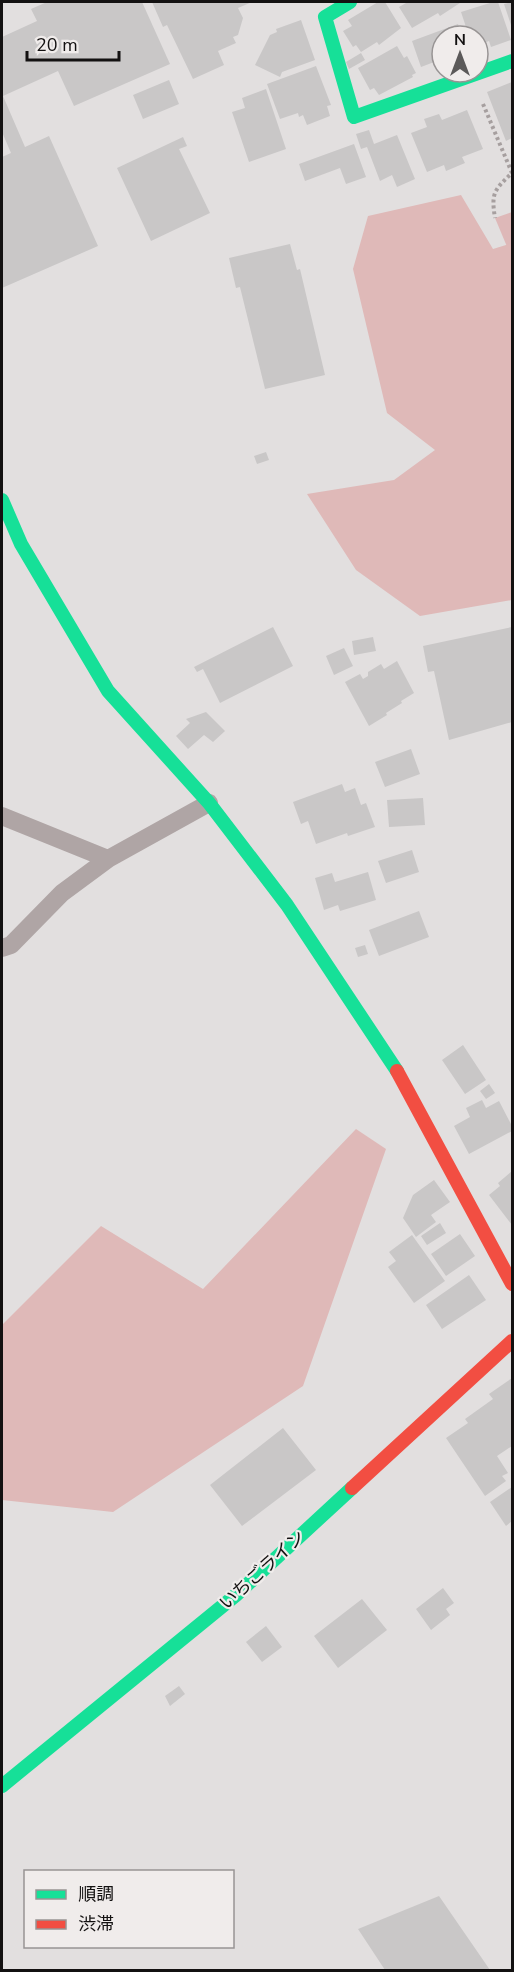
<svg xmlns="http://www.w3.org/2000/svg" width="514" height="1972" font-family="'Nunito Sans','Noto Sans JP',sans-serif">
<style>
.green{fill:#deb8b8}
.forest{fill:#dfb9b8}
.building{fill:#c9c7c7}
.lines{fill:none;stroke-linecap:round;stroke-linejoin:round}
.path{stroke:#a69f9f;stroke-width:4;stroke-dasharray:3 3;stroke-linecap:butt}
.lane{stroke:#afa5a5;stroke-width:18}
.fast{stroke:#16e098;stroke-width:14}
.jam{stroke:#f24e42;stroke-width:14}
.labels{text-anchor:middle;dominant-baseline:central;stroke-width:4.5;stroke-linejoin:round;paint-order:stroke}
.street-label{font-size:18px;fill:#131111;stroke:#f0eceb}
</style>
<rect width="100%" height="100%" fill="#e2dfdf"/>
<!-- green -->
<path class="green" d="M512 212V247L508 249 495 218Z"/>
<!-- forest -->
<path class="forest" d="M461 195 493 249 512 243V600L420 616 356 570 307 494 394 480 435 450 387 413 353 269 368 216Z
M356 1129 386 1149 303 1386 113 1512 2 1500V1325L101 1226 203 1289Z"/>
<!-- building -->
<path class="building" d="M47 2H142L170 64 74 106 58 71 3 96 25 147 49 136 98 246 2 288V157L11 153 2 132V37L37 21 31 9Z
M152 2H252L238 8 243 18 238 35 233 37 236 43 218 51 224 65 193 79 167 25 163 27Z
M378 2H385L401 28 379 45 377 42 361 52 356 45 353 47 343 31 352 26 348 20Z
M405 2H459L460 3 440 16 438 13 412 28 399 7 406 3Z
M493 2H498L511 40 491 47 489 41 478 45V36H469L461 12Z
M512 2V28L504 4Z
M301 20 315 60 282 72 280 77 255 65 270 35 277 32 276 29Z
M458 24 462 36H442V59L421 67 412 41Z
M397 46 404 58 407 56 416 73 412 75 413 77 379 95 374 88 370 90 358 68Z
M361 53 365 60 349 69 346 62Z
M316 66 331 105 327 106 330 116 307 125 303 115 299 117 298 113 280 119 267 84Z
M169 80 179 104 143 119 133 95Z
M512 82V138L506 141 487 92Z
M266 89 286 149 249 162 232 112 245 108 242 98Z
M467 110 483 149 462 157 465 163 446 171 444 165 427 172 411 133 427 127 424 119 439 114 442 120Z
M369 130 374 144 397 135 415 179 397 187 392 175 380 181 367 147 361 149 356 134Z
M183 137 187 146 179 149 210 213 151 241 117 168Z
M354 144 366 177 346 184 340 168 305 181 299 164Z
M290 244 297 270 300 269 325 375 265 389 240 287 236 288 229 258Z
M266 452 269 460 257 464 254 456Z
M273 627 293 666 220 703 203 669 197 672 194 667Z
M512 627V722L449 740 434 671 428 672 423 646Z
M373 637 376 651 354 655 352 641Z
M344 648 353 666 334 675 326 656Z
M397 661 414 693 401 701 402 703 386 713 387 715 369 726 345 682 360 674 363 679 368 676V672L381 664 384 669Z
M206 712 225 731 213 742 204 735 188 749 176 736 190 723 186 719Z
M411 749 420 774 385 787 375 762Z
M342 784 345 792 355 788 361 805 366 803 375 827 348 836 347 833 316 844 308 821 301 824 293 802Z
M423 798 425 825 389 827 387 800Z
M412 850 419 872 386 883 378 861Z
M368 872 376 900 340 911 338 905 324 910 315 878 332 873 335 882Z
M419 911 429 937 379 956 369 930Z
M365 945 368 954 358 957 355 948Z
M463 1045 486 1080 465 1094 442 1060Z
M489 1084 495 1093 486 1099 480 1091Z
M482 1100 486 1108 499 1101 512 1126V1131L469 1154 454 1126 470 1117 466 1108Z
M512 1171V1225L489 1195 500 1186 498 1183Z
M434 1180 450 1202 431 1215 436 1222 416 1237 403 1218 413 1195Z
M440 1223 446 1233 427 1245 421 1236Z
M460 1234 475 1256 446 1276 431 1254Z
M412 1235 445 1281 414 1303 388 1267 396 1261 389 1252Z
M469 1275 486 1300 442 1329 426 1305Z
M512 1378V1446L497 1456 508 1473 502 1476 506 1481 485 1496 446 1438 468 1423 465 1419 493 1399 489 1394Z
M283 1428 316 1470 242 1526 210 1485Z
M512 1487V1521L506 1526 490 1502Z
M443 1588 454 1603 446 1609 450 1615 431 1630 416 1609Z
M362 1599 387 1630 338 1668 314 1636Z
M266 1626 282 1647 262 1662 246 1642Z
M179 1686 185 1694 170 1706 165 1696Z
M439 1896 490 1970H385L358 1929Z"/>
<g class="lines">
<!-- path -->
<path class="path" d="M483 104 512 173C494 190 491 193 495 218"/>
<!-- lane -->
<path class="lane" d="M2 816 108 859 62 893 11 945 2 948
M108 859 209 803"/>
<!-- fast -->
<path class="fast" d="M350 2 325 17 354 117 512 61
M2 500 21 544 108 691 209 803 287 905 397 1071
M2 1786 236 1595 352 1488"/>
<!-- jam -->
<path class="jam" d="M397 1071 512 1284
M352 1488 512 1341"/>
</g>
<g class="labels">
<!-- street labels -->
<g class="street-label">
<text transform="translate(262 1570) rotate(-42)">いちごライン</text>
</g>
</g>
<!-- border -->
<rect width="514" height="1972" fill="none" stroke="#131111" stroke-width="6"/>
<!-- legend -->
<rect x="24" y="1870" width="210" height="78" fill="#f0eceb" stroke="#989494" stroke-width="1.5"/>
<rect x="36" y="1890" width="30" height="9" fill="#16e098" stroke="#989494" stroke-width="1.5"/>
<text x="78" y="1900" font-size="18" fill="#131111">順調</text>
<rect x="36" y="1920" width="30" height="9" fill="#f24e42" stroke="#989494" stroke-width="1.5"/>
<text x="78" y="1930" font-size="18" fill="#131111">渋滞</text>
<!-- north arrow -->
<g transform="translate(460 54)"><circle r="28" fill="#f0eceb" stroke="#989494" stroke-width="1.5"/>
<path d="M0-4.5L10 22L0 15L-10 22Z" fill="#5b5959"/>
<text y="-9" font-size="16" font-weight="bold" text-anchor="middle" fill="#131111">N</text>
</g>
<!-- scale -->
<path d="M27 51v9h92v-9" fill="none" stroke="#131111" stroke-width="3"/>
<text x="36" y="51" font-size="18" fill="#131111" stroke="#f0eceb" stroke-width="4.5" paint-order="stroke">20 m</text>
</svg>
